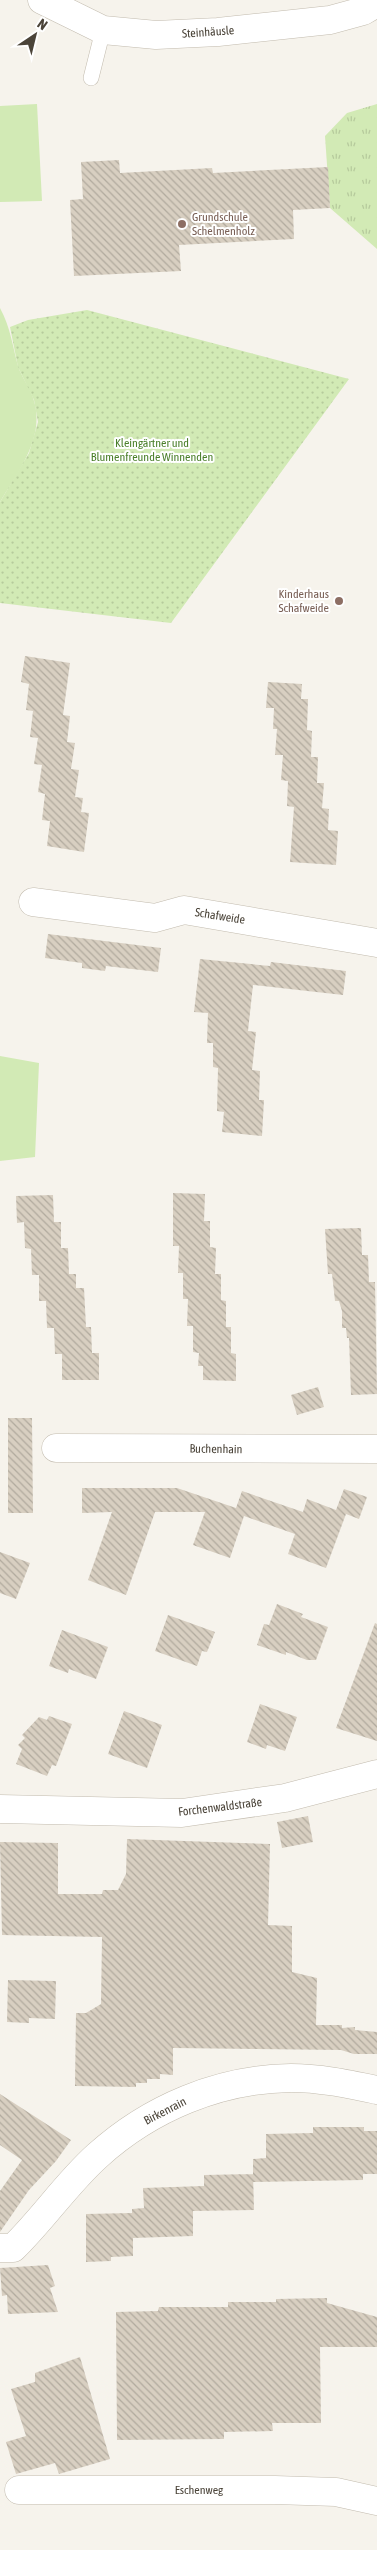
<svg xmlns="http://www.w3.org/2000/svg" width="377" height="2550" font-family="'Asap Condensed',sans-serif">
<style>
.grass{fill:#d2eab5}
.park{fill:url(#park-tufts)}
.garden{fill:url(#garden-dots)}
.building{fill:url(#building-back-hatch)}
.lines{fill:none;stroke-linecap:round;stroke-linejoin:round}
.lane-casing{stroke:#c2bbae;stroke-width:16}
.street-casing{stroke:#c2bbae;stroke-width:29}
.lane{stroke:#fff;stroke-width:15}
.street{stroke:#fff;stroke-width:28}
.education-dot{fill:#8d6e63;stroke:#fff;stroke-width:2}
.labels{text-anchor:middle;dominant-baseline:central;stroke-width:4;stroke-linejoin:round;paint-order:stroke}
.street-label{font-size:12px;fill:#4b4439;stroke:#fff}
.education-label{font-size:12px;fill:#785e54;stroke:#fff;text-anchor:start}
.park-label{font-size:12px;fill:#4a7f2a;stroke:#fff}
</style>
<defs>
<pattern id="park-tufts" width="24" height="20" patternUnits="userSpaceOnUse" patternTransform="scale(1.25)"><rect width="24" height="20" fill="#d2eab5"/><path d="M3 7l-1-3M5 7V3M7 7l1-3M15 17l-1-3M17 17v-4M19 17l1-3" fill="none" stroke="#b6ca9c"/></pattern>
<pattern id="garden-dots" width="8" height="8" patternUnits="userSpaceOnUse" patternTransform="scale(1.25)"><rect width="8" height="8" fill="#d2eab5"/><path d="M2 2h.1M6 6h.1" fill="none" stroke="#b6ca9c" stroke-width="1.8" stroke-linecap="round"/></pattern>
<pattern id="building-back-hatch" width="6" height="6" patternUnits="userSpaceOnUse" patternTransform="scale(1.25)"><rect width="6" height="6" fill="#d8cfc1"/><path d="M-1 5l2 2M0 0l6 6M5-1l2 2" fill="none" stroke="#b1aa9e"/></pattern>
</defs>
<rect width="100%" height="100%" fill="#f6f3ec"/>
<!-- grass -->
<path class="grass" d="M37 104 42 201 0 202V106Z
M0 308C11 329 12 344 18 366 22 378 31 389 34 401 45 438 18 472 0 502Z
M0 1056 39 1063 35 1157 0 1161Z"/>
<!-- park -->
<path class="park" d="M377 104V249L330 208 325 136 347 113Z"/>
<!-- garden -->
<path class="garden" d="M87 310 349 379 171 623 0 603V502L29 453 38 422 34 400 18 367 10 327 28 320Z"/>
<!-- building -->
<path class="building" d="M119 160 120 173 212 168 213 173 328 167 330 208 293 210 294 239 179 245 181 271 74 276 70 200 83 199 81 162Z
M25 656 70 663 63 715 70 716 67 742 75 743 71 769 79 770 75 797 83 798 81 812 89 813 84 852 47 846 50 821 42 820 45 794 38 792 42 765 34 764 38 738 30 737 33 711 26 710 29 684 21 682Z
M268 682 302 684 301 699H308L307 730 312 731 311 757H318L317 783H324L322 808 329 809 328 830 338 831 336 865 290 862 294 807 287 806 288 781 281 780 283 755H275L277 729H273L274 708H266Z
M48 934 161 948 158 972 106 966 105 971 82 968V963L45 958Z
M200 959 270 966 271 962 346 971 343 995 253 985 248 1031 256 1032 252 1070 260 1071 259 1100H264L262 1136 222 1132 224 1112 217 1111 218 1068 213 1067V1043H207L208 1013 194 1012Z
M173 1193 205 1194 204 1221H210V1247L216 1248 215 1274H221V1300L226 1301V1327H231V1353L236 1354V1381L203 1380V1366H198L199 1353 193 1352V1326H187L188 1299H183V1273H178L179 1246H173Z
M53 1195 54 1222H61V1248H68L69 1274H76V1288H84L86 1327H91L92 1353H99V1380H62V1354H55L54 1328H47L46 1301H39V1275H32L31 1249 25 1248 24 1222 17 1223 16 1196Z
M361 1228 362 1255H368L369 1282H375L377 1394 351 1395 349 1338H347L346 1328H342V1311L339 1301H335L332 1274H328L325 1229Z
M318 1387 324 1407 297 1415 291 1395Z
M8 1418H32L33 1513H8Z
M82 1488H177L236 1508 242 1491 303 1512 307 1499 336 1510 344 1489 367 1497 359 1519 346 1514 326 1568 288 1554 295 1534 244 1516 230 1558 193 1545 205 1512H155L126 1595 88 1580 112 1512 82 1513Z
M0 1552 30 1563 16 1599 0 1593Z
M277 1604 303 1614 301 1617 328 1627 316 1660H307L286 1652V1655L257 1645 264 1624 269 1625Z
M168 1615 215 1632 207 1652 202 1651 197 1666 155 1651Z
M375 1623 377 1624V1741L336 1728Z
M62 1630 108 1647 96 1679 69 1669 68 1673 49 1666Z
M260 1704 297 1717 285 1751 267 1745 266 1749 247 1742Z
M124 1711 162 1725 147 1768 108 1754Z
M49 1716 72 1724 56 1766 52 1765 47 1776 16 1764 22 1749 18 1745 25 1738 22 1735 39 1717 47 1720Z
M308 1816 313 1842 282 1848 277 1822Z
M127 1839 270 1844 268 1925 292 1926V1972L317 1978 316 2025H342V2028L355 2027V2030L377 2032V2054H354L341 2050 173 2048V2075L160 2074V2079H147V2083H136V2087L75 2086 76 2013H86L101 2004 102 1937 2 1935 0 1842 58 1843V1894H102L103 1890H118L126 1874Z
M8 1980 56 1981 55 2019 29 2018V2023L7 2022Z
M0 2094 71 2140 56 2161 29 2190 0 2232V2191L22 2160 0 2145Z
M313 2127H364V2131H377V2174H363V2180L253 2182V2159L266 2158V2134L313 2133Z
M253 2174 254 2210 193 2211V2236L133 2238V2256L111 2257V2261L86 2262V2214L132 2213V2209L144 2208 143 2188 204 2186V2175Z
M48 2265 55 2286 50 2288 58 2312 8 2314 7 2295 2 2296 0 2268Z
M327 2298V2303L377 2317V2347H320L321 2423H272L273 2431 224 2432V2439L117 2440 116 2312 158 2311 159 2307H228V2302H276V2299Z
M80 2357 110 2459 59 2474 55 2463 16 2474 6 2442 26 2436 11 2389 35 2382V2373Z"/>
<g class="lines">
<!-- lane casing -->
<g class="lane-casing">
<path id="lane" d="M91 78 103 30"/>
</g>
<!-- street casing -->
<g class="street-casing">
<path id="street" d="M42 0 103 30 156 35 218 32 330 20 363 11 377 3
M33 902 155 918 184 910 377 943
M56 1448 377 1449
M0 1809 182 1813 285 1798 377 1774
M0 2248H13C43 2219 66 2184 97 2156 150 2108 219 2079 291 2078 320 2078 348 2084 377 2090
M19 2490H275L336 2492 377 2501"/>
</g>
<!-- lane -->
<use href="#lane" class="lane"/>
<!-- street -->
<use href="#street" class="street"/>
</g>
<!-- markers -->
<g class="education-dot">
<circle cx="182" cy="224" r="5"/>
<circle cx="339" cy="601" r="5"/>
</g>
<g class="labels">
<!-- street labels -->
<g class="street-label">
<text transform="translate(208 32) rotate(-4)">Steinhäusle</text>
<text transform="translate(220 916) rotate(9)">Schafweide</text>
<text transform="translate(216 1449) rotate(1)">Buchenhain</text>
<text transform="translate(220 1807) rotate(-7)">Forchenwaldstraße</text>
<text transform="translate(165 2111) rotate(-27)">Birkenrain</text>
<text x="199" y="2490">Eschenweg</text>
</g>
<!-- education labels -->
<g class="education-label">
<text x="192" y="217">Grundschule<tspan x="192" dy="14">Schelmenholz</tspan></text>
<text x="329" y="594" text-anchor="end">Kinderhaus<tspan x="329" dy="14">Schafweide</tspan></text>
</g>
<!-- park labels -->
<g class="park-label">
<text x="152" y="443">Kleingärtner und<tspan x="152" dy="14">Blumenfreunde Winnenden</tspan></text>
</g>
</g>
<!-- north arrow -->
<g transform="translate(35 35) rotate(35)" stroke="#ffffff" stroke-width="4" paint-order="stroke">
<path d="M0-4L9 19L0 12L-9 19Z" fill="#4b4439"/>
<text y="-8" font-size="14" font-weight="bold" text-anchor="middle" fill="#4b4439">N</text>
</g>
</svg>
